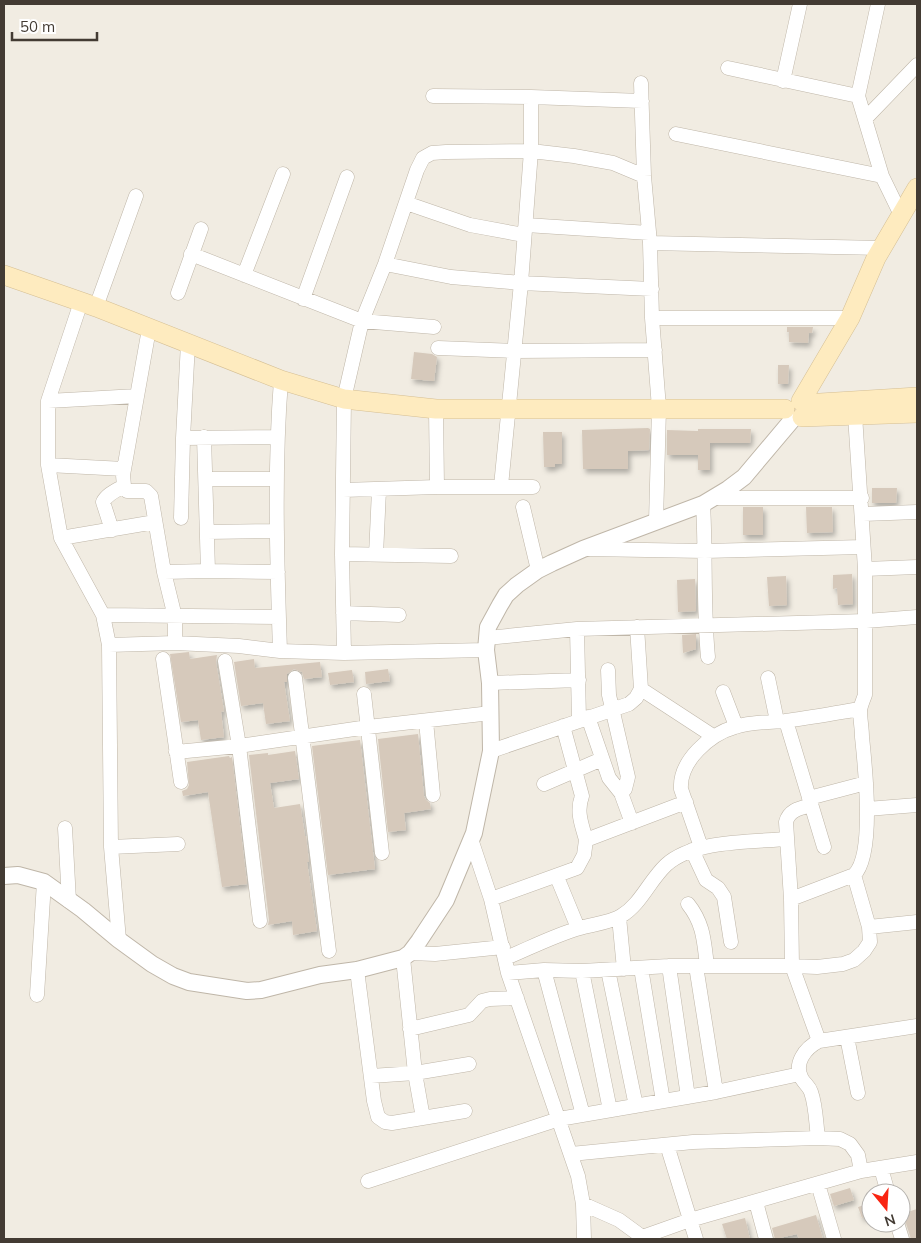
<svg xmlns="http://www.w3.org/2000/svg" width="921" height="1243" font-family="Mulish,sans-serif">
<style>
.building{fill:#d6c9bb;filter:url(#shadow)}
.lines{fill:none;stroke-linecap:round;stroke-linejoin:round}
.minor-casing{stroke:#bfb6a8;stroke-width:15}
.tertiary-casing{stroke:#bfb6a8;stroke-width:18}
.secondary-casing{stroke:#d5bf94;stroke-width:20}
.minor{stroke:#fff;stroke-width:14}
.tertiary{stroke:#fff;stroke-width:16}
.secondary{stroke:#feebbf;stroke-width:19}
</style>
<defs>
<filter id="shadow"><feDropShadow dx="2.5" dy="4" stdDeviation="2.5" flood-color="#0004"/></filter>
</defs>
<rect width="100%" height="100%" fill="#f1ece2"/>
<!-- building -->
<path class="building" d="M787 327H813L812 333H809L808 343 789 342V332H787Z
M414 352 432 354 437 357 434 381 411 379Z
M778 365H789L788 384H778Z
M648 428 650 429 649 450 628 451V469H583L582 430Z
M698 429H751L750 443H710V470H698V455H667V430L698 431Z
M543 432H562V464H555V467H544Z
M872 488H897L896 503H872Z
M743 507H763V535H743Z
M806 507H832L833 532 807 533Z
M852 574 853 604 838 605 837 588 833 589V575Z
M786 576 787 605 769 606 767 577Z
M695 579 696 611 678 612 677 580Z
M696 634V649L683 653 682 635Z
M189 652 190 659 217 655 216 662 224 711 221 712 224 737 201 740 198 720 181 722 170 654Z
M254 659 255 668 320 662 322 677 304 679 302 672 294 669 287 674V682H284L290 721 266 724 263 703 241 706 234 662Z
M388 669 390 681 366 684 365 672Z
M352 670 354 682 330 685 328 673Z
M418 734 424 796 426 800 430 803 431 809 404 813 406 830 388 832 378 739Z
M360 740 375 869 328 875 312 746Z
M295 751 299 779 270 783 274 808 300 804 305 836H306L309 862H307L317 931 293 935 292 921 268 925 269 920 249 755 268 753V755Z
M229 756 230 758 232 757 247 884 222 887 208 792 183 796 182 791 187 789 189 785 187 762Z
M850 1188 854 1200 834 1206 830 1194Z
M871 1203V1216L862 1218 858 1207Z
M917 1209V1239H911L905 1220 901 1214Z
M816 1215 823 1239H799L797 1234 775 1239 772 1228Z
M745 1218 750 1239H727L722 1224Z"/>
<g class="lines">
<!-- minor casing -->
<g class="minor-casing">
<path id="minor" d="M878 4 858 96 882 176 901 215
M728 68 858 96
M783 81 800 4
M641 83 644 176 650 243 652 318 659 408 656 522
M433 96 531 97V151L521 283 501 486
M531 97 642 101
M865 119 917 65
M676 134 882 176
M406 203 470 225 524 235
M526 225 649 233
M650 243 882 248
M191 254 362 321 434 327
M385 264 451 277 521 283 652 289
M244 275 283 174
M178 293 201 229
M303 299 347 177
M81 302 48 401V465L61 538 103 615 109 645 111 847 119 940
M96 307 136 196
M652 318H850
M149 329 123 475 124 486 127 491H146L151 496 164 572 175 617V643
M438 348 515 351 655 350
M48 401 137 396
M204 437 208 571
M183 438 188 343
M48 465 124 469
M206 479H276
M437 487H533
M343 490 437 487 436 409
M715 498H862
M703 504C706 555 703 606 708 657
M523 507 538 570
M863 514 917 512
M181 518 183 438 277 437
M112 530 103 502C107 494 117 490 124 486
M207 532 277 531
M61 538 155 522
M587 549 705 551 863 547
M342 554 451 556
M376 555 379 490
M865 569 917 567
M164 572 208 571 278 572
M343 613 399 615
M103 615 279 617
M577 629 579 720
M487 638 577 629 866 621 917 617
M109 645 175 643 239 646 280 651 344 653 486 650
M280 651C277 560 274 470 281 380
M344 653 342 554 344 399 362 321 385 264 417 170 423 158 432 153 446 152 531 151 574 156 613 163 644 176
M163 659 181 782
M225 661 239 746 260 921
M608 670 609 695 628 777 625 789 621 793
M295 678 329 951
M768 678 777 721
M490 683 579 680
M641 689 713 736
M723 692 736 726
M364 694 382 853
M588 717 609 778 621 793 632 823
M426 721 433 795
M786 721 824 847
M563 726 582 796C576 812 582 825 586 840
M491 751 629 704 636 698 641 689 637 627
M176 752 239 746 368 727 491 713
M544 784 602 759
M809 798 866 783
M811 805C800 808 789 810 786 822L791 899 792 966 819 1041
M867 809 917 805
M65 828 69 901
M471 839 491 899 508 973 578 1176 583 1204 584 1239
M111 847 178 844
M701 847 681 789C679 761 710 734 735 727 750 722 769 722 785 721 810 718 835 713 860 709
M692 850 706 880 718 888 724 897 731 942
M557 877 578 928
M491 899 577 868 584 855 586 840 686 802
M791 899 854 875C875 855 865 766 862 737 862 728 860 719 860 710 861 705 863 700 865 695V569L855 415
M688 904C704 924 704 942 707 966
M619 917 624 969
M869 927 917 922
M410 953 435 954 503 947
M403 958 415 1073 423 1118
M506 958C530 948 555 935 580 928 593 924 609 923 621 916 641 904 649 881 666 865 693 840 751 842 787 839
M669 966 688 1097
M696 966 716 1092
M641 968 663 1101
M357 970 374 1101 378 1117 385 1122 392 1123 465 1111
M544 970 583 1115
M608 970 636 1106
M582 971 610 1110
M508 973 544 970 582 971 669 966H792L817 967 843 964 854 960 864 951 870 942 869 927 854 875
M37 995 44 882
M410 1029 469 1015 482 1001 490 999 517 998
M847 1037 858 1093
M371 1076 415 1073 469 1064
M818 1138C816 1123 816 1106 811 1092 809 1086 805 1084 802 1079 793 1064 805 1048 819 1041L917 1026
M667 1145 696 1239
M571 1154 693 1142 818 1138 840 1139 850 1144 858 1155 861 1171
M881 1168 888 1193
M368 1181 559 1119 716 1092 800 1074
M818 1184 834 1239
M756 1202 766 1239
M583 1204 619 1220 645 1239
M897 1223 902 1239
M642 1237 690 1220 861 1171 917 1162"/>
</g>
<!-- tertiary casing -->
<g class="tertiary-casing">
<path id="tertiary" d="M4 876 18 875 44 882 83 910 119 940 152 964 173 976 189 982 247 991 261 990 320 975 357 970 403 958 410 953 419 941 446 900 474 833 491 751 490 683 486 650 488 627 500 605 506 595 517 585 538 570 552 563 583 549 703 504 728 489 744 477 792 420"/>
</g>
<!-- secondary casing -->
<g class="secondary-casing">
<path id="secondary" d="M4 275 96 307 281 380 344 399 436 409H785
M801 401 850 318 876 258 917 188
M804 404 917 397
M802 417 917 413"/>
</g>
<!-- minor -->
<use href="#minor" class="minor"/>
<!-- tertiary -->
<use href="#tertiary" class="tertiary"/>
<!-- secondary -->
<use href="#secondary" class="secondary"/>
</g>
<!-- border -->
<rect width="921" height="1243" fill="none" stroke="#433b33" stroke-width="10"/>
<!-- north arrow -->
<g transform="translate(886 1208) rotate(162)"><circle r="24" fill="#ffffff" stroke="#b4b1ad"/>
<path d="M0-4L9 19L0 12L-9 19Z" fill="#f92411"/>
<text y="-8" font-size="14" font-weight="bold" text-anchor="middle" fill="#433b33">N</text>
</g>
<!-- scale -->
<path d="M12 32v8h85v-8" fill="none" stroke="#433b33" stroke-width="2.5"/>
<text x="20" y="32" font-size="15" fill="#433b33" stroke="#ffffff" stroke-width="4" paint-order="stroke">50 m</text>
</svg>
